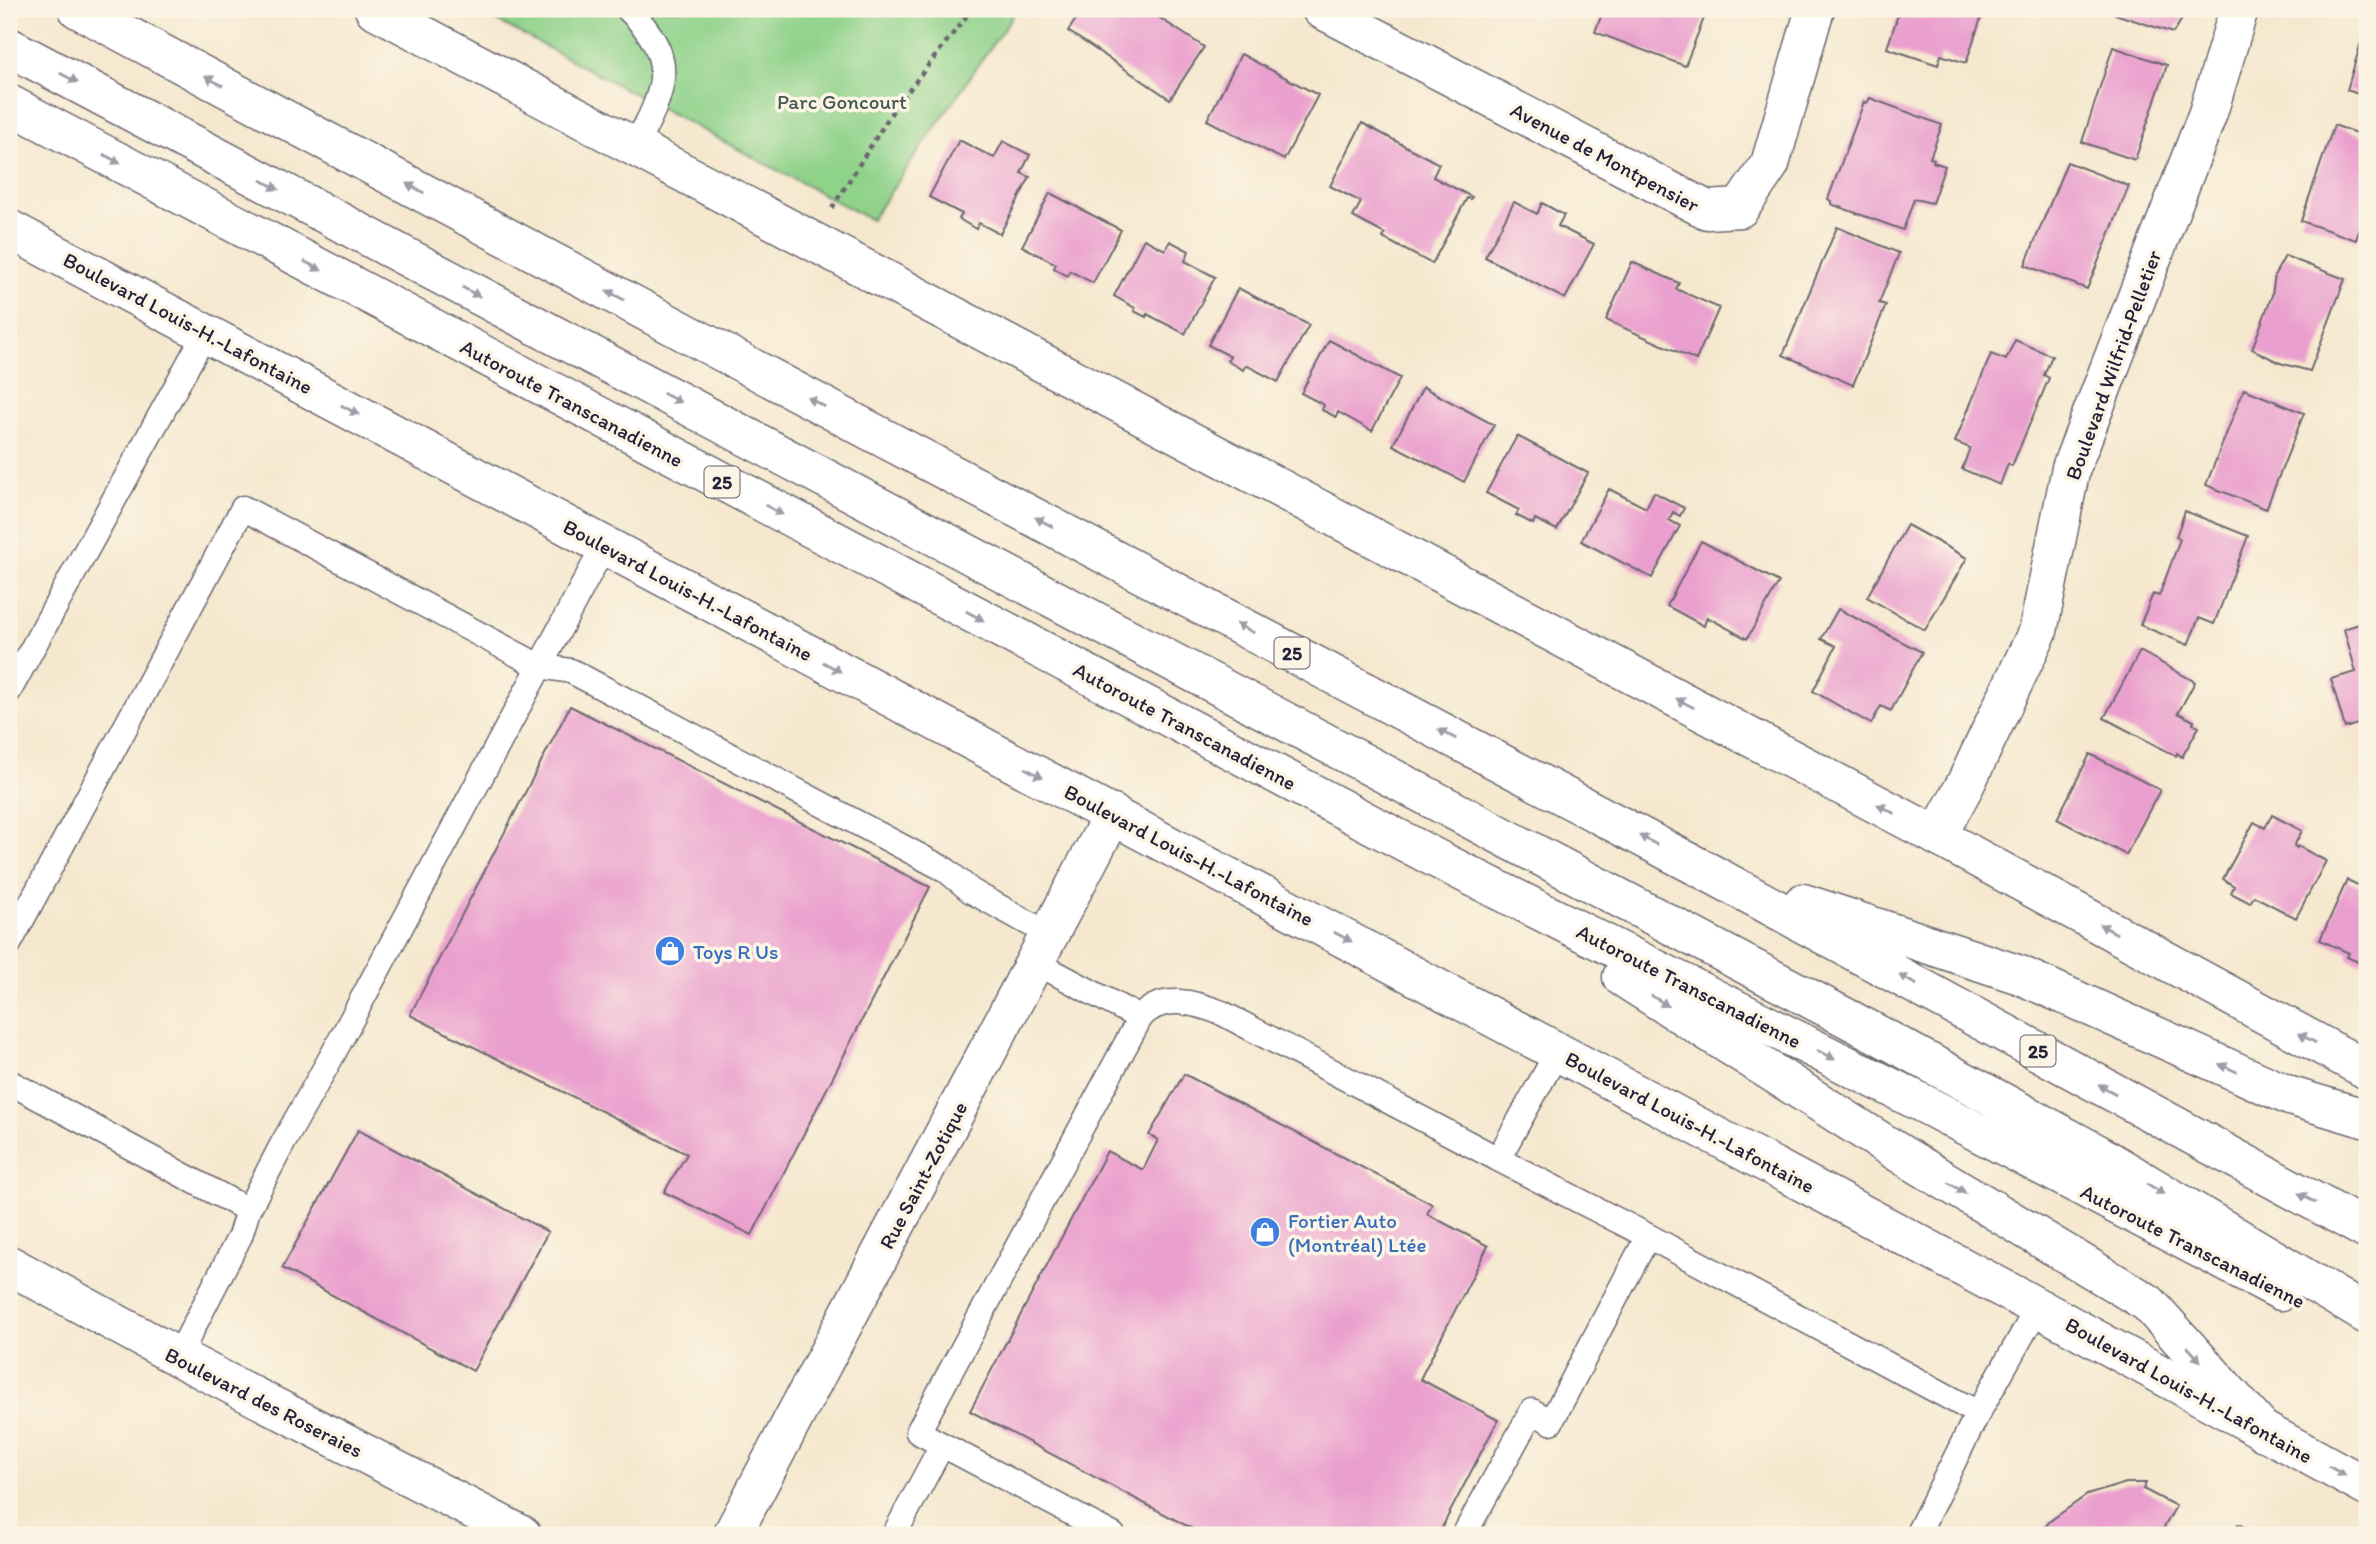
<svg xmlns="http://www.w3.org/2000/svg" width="2376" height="1544" font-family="Itim,sans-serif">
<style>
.green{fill:#8fd28a;stroke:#587a62;stroke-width:2}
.building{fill:#eaa0ce}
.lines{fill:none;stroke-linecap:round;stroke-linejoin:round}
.service-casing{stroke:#6c676f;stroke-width:27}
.minor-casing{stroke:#6c676f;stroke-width:41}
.secondary-casing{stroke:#6c676f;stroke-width:41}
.motorway-casing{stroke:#6c676f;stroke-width:41}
.path{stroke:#6c676f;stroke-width:4.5;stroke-dasharray:5 5;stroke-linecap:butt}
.service{stroke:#fff;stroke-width:24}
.minor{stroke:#fff;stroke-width:38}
.secondary{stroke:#fff;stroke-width:38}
.motorway{stroke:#fff;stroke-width:38}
.oneway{fill:#9c9ca7}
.labels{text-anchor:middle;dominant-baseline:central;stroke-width:7;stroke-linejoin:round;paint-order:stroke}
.shield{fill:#fcf5e5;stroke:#63616e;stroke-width:2}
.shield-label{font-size:19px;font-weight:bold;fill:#22223b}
.park-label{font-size:21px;fill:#435753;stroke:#fcf5e5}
.street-label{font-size:21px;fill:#22223b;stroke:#fcf5e5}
.shop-label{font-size:21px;fill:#366cbe;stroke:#fcf5e5;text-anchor:start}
</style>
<rect width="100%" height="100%" fill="#fcf5e5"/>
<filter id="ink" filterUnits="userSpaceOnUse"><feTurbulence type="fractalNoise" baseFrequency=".0143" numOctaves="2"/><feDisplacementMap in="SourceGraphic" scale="14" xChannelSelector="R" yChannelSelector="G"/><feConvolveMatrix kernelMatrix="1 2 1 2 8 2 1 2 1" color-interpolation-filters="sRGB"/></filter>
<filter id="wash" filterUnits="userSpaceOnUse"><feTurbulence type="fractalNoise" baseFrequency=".00686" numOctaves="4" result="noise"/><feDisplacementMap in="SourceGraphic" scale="28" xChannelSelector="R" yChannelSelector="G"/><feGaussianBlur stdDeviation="1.57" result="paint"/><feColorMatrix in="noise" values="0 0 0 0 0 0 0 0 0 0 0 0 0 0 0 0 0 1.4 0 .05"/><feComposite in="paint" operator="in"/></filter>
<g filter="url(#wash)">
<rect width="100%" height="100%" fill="#f5e8cf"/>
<!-- green -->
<path class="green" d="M475 9H1017L871 220Z"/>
<g id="blocks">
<!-- building -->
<path class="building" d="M1083 9H1146L1204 47 1170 99 1068 31Z
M1604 9H1695L1693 14 1704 18 1685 66 1595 32Z
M1900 9H1984L1966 63 1941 55 1938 65 1887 48Z
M2116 9H2184V16L2173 33 2115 14Z
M2367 10V97L2347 90 2362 39 2364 15Z
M2113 47 2167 65 2135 160 2082 142Z
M1241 54 1318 95 1284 160 1207 120Z
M1870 98 1942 125 1930 158 1934 159 1933 162 1945 166 1932 203 1914 199 1903 230 1831 204V201L1828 199 1864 102 1867 103Z
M1362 123 1439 164 1433 177 1472 197 1470 199 1467 198 1432 264 1383 238 1385 234 1353 217 1361 202 1330 186Z
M2334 125 2367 137V207L2356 240 2301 221Z
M959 140 994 158 1003 141 1030 155 1021 173 1030 177 1000 234 979 223 976 229 959 219 962 214 929 197Z
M2067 162 2129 186 2087 289 2025 265Z
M1050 193 1121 230 1093 283 1070 271 1068 276 1054 268 1056 264 1022 246Z
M1514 202 1537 214 1542 203 1564 215 1558 226 1594 244 1565 299 1485 257Z
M1837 227 1899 253 1879 303 1886 305 1853 385 1783 355Z
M1144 239 1165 250 1170 241 1189 251 1185 261 1215 277 1185 334 1147 314 1146 317 1134 311 1135 308 1114 296Z
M2285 256 2345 279 2310 371 2280 363 2252 349 2272 295 2275 274Z
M1632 262 1679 283 1676 289 1719 308 1696 360 1606 320Z
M1238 288 1309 325 1278 382 1246 365 1243 370 1227 361 1230 356 1208 345Z
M1329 340 1400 378 1372 431 1338 412 1336 417 1322 410 1324 405 1301 393Z
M2015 340 2052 356 2044 375 2049 378 2012 466 2008 464 2000 485 1962 469 1970 448 1955 442 1991 354 2006 360Z
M1423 387 1494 425 1464 482 1393 445Z
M2244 389 2304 413 2266 509 2206 485Z
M1517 436 1588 473 1557 530 1535 519 1533 524 1516 515 1519 510 1486 493Z
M1609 489 1646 508 1654 492 1684 508 1680 516 1673 512 1669 520 1680 526 1652 578 1581 541Z
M2185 511 2248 536 2214 624 2199 618 2188 645 2140 625 2153 594 2159 596 2180 539 2176 537Z
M1907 525 1967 558 1925 630 1867 597Z
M1701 541 1779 582 1747 639 1707 617 1704 626 1667 606Z
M1838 609 1922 652 1891 711 1881 706 1871 724 1813 691 1836 646 1821 639Z
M2367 612V721L2345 728 2331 679 2356 672 2344 629 2362 623 2360 614Z
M2140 651 2195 682 2178 713 2194 721 2193 723 2199 727 2182 757 2177 753 2176 756 2104 718Z
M570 706 930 887 752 1235 664 1192 687 1154 410 1015Z
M2090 754 2160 790 2126 855 2057 819Z
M2272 815 2302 831 2294 846 2297 848 2298 846 2326 861 2296 918 2254 896 2250 903 2231 893 2234 886 2223 879 2254 822 2265 828Z
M2347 880 2367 889V961L2362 959 2360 963 2347 957 2349 953 2320 940Z
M1184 1074 1432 1204 1427 1214 1488 1246 1420 1379 1498 1420 1438 1535H1204L970 1411 1107 1151 1143 1170 1158 1140 1149 1135Z
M358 1130 548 1232 473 1371 282 1268Z
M2126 1483H2146L2143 1489 2176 1506 2160 1535H2038L2050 1521 2087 1495Z
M2238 1524 2259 1535H2232Z"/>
</g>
</g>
<g filter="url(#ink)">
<use href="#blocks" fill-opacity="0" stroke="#6c676f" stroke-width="2"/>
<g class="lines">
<!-- service casing -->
<g class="service-casing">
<path id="service" d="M628 9C679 59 666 89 635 146
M9 691 206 332
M9 944 243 508 539 666 571 671 946 870 971 891 1050 935
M1035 962 1140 1018 918 1432 1113 1535
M1140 1018C1161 992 1196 1003 1222 1013L1498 1159
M1558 1051 1498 1159 1648 1236 1978 1413 2038 1307
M9 1082 248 1210
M178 1357 240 1236 248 1210 283 1143 333 1054 604 546
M894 1535 942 1445
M1464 1535 1532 1411 1551 1422 1648 1236
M1917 1535 1978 1413"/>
</g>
<!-- minor casing -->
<g class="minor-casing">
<path id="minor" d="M1321 9 1707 210 1740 208 1770 164 1815 9
M1937 836 1965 785 2038 631 2071 468 2208 113 2239 9
M9 1265 178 1357 522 1535
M732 1535 1113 814"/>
</g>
<!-- secondary casing -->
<g class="secondary-casing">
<path id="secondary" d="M374 9 1937 836 2367 1070
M9 229 2015 1295 2367 1487"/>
</g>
<!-- motorway casing -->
<g class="motorway-casing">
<path id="motorway" d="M78 9 876 434 1708 872 2367 1230
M9 47 1875 1033 2098 1154 2367 1315
M9 104 1437 859 1926 1105 2281 1291
M1803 903 2020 975 2290 1096 2367 1119
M1622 977 1899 1153 2148 1303 2264 1432"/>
</g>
<!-- path -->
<path class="path" d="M832 208 892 112 972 9"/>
<!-- service -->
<use href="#service" class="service"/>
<!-- minor -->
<use href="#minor" class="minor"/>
<!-- secondary -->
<use href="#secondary" class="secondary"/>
<!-- motorway -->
<use href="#motorway" class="motorway"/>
</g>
<!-- one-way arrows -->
<defs><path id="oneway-solid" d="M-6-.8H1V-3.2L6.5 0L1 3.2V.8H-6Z" transform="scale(1.75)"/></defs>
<g class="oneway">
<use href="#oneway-solid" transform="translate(69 78) rotate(28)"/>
<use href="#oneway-solid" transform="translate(214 81) rotate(-152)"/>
<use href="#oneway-solid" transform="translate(112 159) rotate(28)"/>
<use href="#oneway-solid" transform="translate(270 185) rotate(28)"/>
<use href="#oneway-solid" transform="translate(415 188) rotate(-152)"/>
<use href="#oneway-solid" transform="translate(313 266) rotate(28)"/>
<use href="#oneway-solid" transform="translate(471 292) rotate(28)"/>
<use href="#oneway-solid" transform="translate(615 295) rotate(-152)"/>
<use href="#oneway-solid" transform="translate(672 398) rotate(28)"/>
<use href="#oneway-solid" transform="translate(816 402) rotate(-152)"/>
<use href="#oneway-solid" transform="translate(350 410) rotate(28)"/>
<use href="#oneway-solid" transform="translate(774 510) rotate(28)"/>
<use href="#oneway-solid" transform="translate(1044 522) rotate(-152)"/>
<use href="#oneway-solid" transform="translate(975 616) rotate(28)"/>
<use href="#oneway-solid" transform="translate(1245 628) rotate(-152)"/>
<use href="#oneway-solid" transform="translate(832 667) rotate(28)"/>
<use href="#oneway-solid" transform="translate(1685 703) rotate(-152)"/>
<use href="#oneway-solid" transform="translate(1447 734) rotate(-152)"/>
<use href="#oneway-solid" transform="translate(1034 773) rotate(28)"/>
<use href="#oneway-solid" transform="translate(1886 809) rotate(-152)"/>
<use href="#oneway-solid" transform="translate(1648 840) rotate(-152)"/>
<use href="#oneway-solid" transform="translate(2108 929) rotate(-151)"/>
<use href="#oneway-solid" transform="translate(1343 937) rotate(28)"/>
<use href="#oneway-solid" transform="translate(1908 980) rotate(-151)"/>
<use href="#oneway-solid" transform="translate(1660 1001) rotate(32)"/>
<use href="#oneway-solid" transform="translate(2307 1038) rotate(-151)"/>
<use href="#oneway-solid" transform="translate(1826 1055) rotate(27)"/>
<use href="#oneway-solid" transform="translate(2228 1068) rotate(-156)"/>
<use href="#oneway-solid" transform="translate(2107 1089) rotate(-151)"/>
<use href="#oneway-solid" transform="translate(1957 1188) rotate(31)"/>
<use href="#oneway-solid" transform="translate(2156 1189) rotate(31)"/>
<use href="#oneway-solid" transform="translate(2307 1198) rotate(-151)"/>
<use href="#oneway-solid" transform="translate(2194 1354) rotate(48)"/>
<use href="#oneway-solid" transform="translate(2337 1471) rotate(28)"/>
</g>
</g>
<!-- icons -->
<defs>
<g id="shop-disc" transform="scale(1.575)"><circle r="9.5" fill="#3f7fe0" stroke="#fcf5e5"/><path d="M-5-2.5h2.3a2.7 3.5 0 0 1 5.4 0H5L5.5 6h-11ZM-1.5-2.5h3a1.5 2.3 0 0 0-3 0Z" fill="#fff"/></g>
</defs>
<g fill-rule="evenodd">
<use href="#shop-disc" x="670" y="951"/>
<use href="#shop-disc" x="1265" y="1232"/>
</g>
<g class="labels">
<!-- shield labels -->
<g class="shield">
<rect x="704.5" y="466.5" width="35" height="31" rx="5"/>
<rect x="1274.5" y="637.5" width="35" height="31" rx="5"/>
<rect x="2020.5" y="1035.5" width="35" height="31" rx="5"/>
</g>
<g class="shield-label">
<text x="722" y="482">25</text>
<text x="1292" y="653">25</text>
<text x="2038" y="1051">25</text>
</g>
<!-- park labels -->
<g class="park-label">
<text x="842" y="101">Parc Goncourt</text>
</g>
<!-- street labels -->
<g class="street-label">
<text transform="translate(1605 157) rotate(28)">Avenue de Montpensier</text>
<text transform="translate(188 323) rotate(28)">Boulevard Louis-H.-Lafontaine</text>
<text transform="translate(2113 365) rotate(-70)">Boulevard Wilfrid-Pelletier</text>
<text transform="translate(572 403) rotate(28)">Autoroute Transcanadienne</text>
<text transform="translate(688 590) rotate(28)">Boulevard Louis-H.-Lafontaine</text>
<text transform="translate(1185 726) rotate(28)">Autoroute Transcanadienne</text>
<text transform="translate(1189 855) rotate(28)">Boulevard Louis-H.-Lafontaine</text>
<text transform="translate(1689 986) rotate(27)">Autoroute Transcanadienne</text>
<text transform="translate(1690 1122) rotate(28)">Boulevard Louis-H.-Lafontaine</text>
<text transform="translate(923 1175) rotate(-62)">Rue Saint-Zotique</text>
<text transform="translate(2193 1246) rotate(27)">Autoroute Transcanadienne</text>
<text transform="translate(2189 1390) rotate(29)">Boulevard Louis-H.-Lafontaine</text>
<text transform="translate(264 1402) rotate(27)">Boulevard des Roseraies</text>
</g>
<!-- shop labels -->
<g class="shop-label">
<text x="693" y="951">Toys R Us</text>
<text x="1288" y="1220">Fortier Auto<tspan x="1288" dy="24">(Montréal) Ltée</tspan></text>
</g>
</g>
<!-- margin -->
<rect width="2376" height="1544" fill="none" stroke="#fcf5e5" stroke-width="35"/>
</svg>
